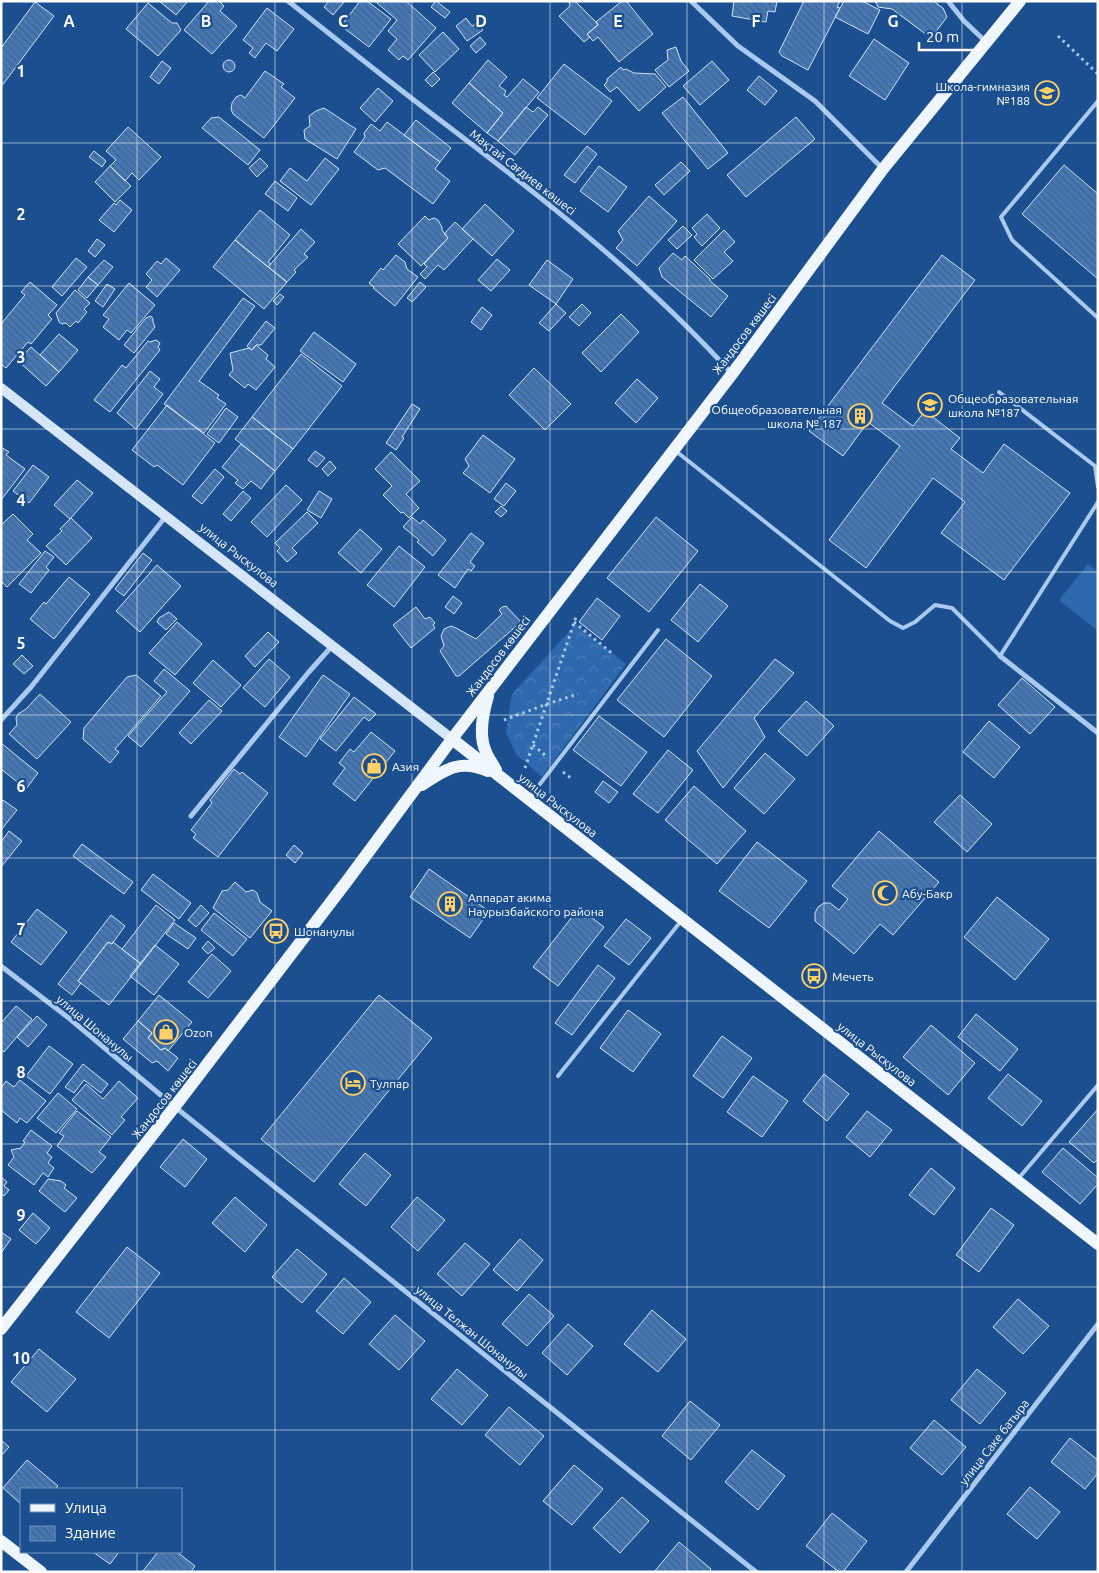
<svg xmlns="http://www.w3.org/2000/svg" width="1099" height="1573" font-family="Ubuntu,sans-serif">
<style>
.grass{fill:#2e69ad}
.forest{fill:url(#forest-crowns)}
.building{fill:url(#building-back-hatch);stroke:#cfe3fa}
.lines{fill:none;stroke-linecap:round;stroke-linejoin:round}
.path{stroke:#a9c9ee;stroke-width:3;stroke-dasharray:2.5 4;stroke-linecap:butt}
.lane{stroke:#a9c9ee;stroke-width:4}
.street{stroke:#a9c9ee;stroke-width:5}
.secondary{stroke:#d6e6fa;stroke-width:10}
.primary{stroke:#f0f6ff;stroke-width:12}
.grid{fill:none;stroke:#fff;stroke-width:1;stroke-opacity:0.55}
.labels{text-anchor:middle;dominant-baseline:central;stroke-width:4.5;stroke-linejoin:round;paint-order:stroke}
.poi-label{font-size:12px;fill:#fff;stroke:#1b4f8f;text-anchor:start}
.street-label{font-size:12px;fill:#fff;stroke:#1b4f8f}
.grid-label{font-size:16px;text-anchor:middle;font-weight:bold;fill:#fff;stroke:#1b4f8f;stroke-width:4.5;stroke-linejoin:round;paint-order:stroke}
</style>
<defs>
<pattern id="forest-crowns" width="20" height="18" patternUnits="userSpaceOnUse" patternTransform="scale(1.25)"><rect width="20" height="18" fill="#2e69ad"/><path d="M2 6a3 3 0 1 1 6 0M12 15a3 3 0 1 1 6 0" fill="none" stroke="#4d80b9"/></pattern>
<pattern id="building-back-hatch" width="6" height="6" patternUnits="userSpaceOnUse" patternTransform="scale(1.25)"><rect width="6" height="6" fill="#4478b7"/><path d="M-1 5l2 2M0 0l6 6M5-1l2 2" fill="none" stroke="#486282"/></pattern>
</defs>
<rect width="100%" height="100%" fill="#1b4f8f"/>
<!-- grass -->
<path class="grass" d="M1088 564 1098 572V631L1059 600Z"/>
<!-- forest -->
<path class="forest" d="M576 624 626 664 542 777 516 754 506 732 512 694Z"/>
<!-- building -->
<path class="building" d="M159 1H188L176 15Z
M209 1H219L224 6 220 11 237 26 212 54 184 30Z
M329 1H345L333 15 324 7Z
M360 1H367L391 19 369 47 341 26Z
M378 1H406L436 28 408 60 403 56 399 60 388 50 397 39 388 31 397 20 377 3Z
M436 1 450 12 445 18 431 7Z
M575 1 596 22 598 25 587 34 590 37 584 42 559 16 570 6 569 2Z
M622 1H626L653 34 619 62 598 37 593 41 587 34 598 25 596 22Z
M734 1H777L775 12 768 11 766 22 732 16Z
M804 1H840L837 7 840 8 808 70 782 56 779 52Z
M844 1H862L880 10 868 34 835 17Z
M875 1H933L943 8 947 17 931 38 892 9 878 7Z
M35 2 54 16 1 87V48Z
M148 3 172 23H177L181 30 158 56 126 29Z
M267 8 294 29 277 51 266 43 255 58 249 53 253 48 243 40Z
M466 18 472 26 478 22 483 30 467 41 456 26Z
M443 32 459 49 435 72 419 55Z
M480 37 486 44 476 53 470 46Z
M874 39 909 63 885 100 849 76Z
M676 47 681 61 689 71 669 87 655 70 668 60 667 50Z
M488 60 507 77 499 86 506 91 504 95 507 97 523 79 539 92 498 141 487 133 503 113 469 83Z
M223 66a6 6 0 1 1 12 0a6 6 0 1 1-12 0Z
M162 61 171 68 159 84 150 77Z
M712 61 729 80 700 105 683 86Z
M564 64 612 101 585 135 537 98Z
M621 67 623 70 626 69 634 73 655 74 666 87 639 111 617 87 610 92 604 85 607 82V79Z
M265 71 284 84 281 87 295 98 264 138 233 114 231 109 232 103 236 97 241 95 245 98Z
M433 72 440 79 432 87 425 80Z
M759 76 777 91 765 105 747 90Z
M469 83 503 113 487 133 452 103Z
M378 88 393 101 375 122 360 108Z
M683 97 728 153 708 169 662 113Z
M526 107 533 112 538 107 548 115 515 155 498 141Z
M324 108 356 129 337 159 305 139 304 130 310 126 309 116 316 111Z
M219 117 260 150 248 165 202 128 211 118Z
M796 117 815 139 746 197 727 175Z
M416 120 451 148 440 162 404 135Z
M387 122 440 162 435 169 450 181 433 204 385 168 378 170 354 152 365 137 364 133 371 124 380 131Z
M128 127 161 157 139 180 132 173 125 181 110 166 116 160 106 151Z
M587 146 597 154 575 183 564 175Z
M94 151 106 161 102 167 89 157Z
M260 158 268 166 257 177 249 168Z
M325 158 339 169 311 205 280 181 290 168 307 181Z
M681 162 690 171 664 195 655 185Z
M1064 165 1098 194V279L1022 214Z
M110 166 131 186 115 202 95 182Z
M599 166 627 187 608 212 580 191Z
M275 181 297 198 288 211 265 194Z
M649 196 677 221 637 266 616 248 623 240 618 231Z
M120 200 132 210 114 232 99 220 114 203 116 205Z
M485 204 514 231 492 256 462 229Z
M260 210 290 235 268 262 271 264 268 267 235 240Z
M707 214 720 228 702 246 694 237 697 234 692 228Z
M425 216 429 220 434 218 438 220 442 227V230L448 238 421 266 398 244Z
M455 222 473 239 444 270 438 265 425 279 420 274 427 267 424 264 448 238 444 234Z
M683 226 692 235 677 249 668 240Z
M301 229 315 242 304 254 308 257 294 270 296 272 287 282 268 267Z
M724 230 735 242 724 252 733 261 713 279 694 260Z
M97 239 105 245 95 257 88 251Z
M235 240 287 282 264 309 213 267Z
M673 253 682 260 685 256 710 279V281L728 296 711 317 662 277 659 268Z
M396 255 405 262 407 269 418 277 395 306 373 288 374 287 369 283 381 268 383 270Z
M942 255 975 280 882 403 913 426 925 411 960 438 951 449 983 473 1004 444 1070 493 1004 580 941 533 965 502 933 478 866 568 829 540 900 446 868 422 843 456 809 431Z
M76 258 87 267 62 296 52 287Z
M166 258 180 270 157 297 146 287 152 280 146 274 157 261 161 264Z
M497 259 510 270 491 291 478 280Z
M104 260 113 267 98 285 88 277Z
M547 260 573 279 556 304 529 285Z
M88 277 98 285 87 298 78 290Z
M30 282 57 305 48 315 52 319 31 344 28 342 6 368 1 364V324L25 295 21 292Z
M420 282 426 287 412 302 407 298Z
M129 283 155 305 131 333 127 330 119 340 103 327 109 319 103 315Z
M107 284 115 289 103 307 95 301Z
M75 290 90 303 84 309 87 312 78 323 76 321 70 327 66 323 62 324 59 322 56 313Z
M280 294 284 297 277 305 273 301Z
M243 298 255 306 199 381 219 395 217 398 226 404 204 433 164 404Z
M556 304 566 313 549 331 539 323Z
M582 304 591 313 579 326 569 317Z
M482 307 492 315 481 330 471 322Z
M621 314 639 332 601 372 582 353Z
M151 316 153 319V322L155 327 134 353 124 345 146 318Z
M266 321 275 328 261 345H256L252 350 247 346Z
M314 332 356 364 343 382 300 351Z
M59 334 78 350 59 372 40 355Z
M156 340 160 343 158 347 160 350 110 412 94 400 122 365 126 368 148 341 150 342Z
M256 345 268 355 266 359 275 367 256 390 248 384 245 388 229 375 233 370 230 353 249 348 252 350Z
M31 347 59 372 46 386 18 361Z
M301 354 342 386 293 449 252 417Z
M534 368 571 404 545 430 509 395Z
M150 371 160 379 154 387 163 394 136 429 117 413Z
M637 379 658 398 636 423 615 403Z
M412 404 420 409 402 437 404 438 396 450 386 443Z
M167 405 215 443 183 485 157 465 154 467 132 450Z
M226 408 238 417 219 443 207 434Z
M252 417 293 449 275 471 235 439Z
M483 435 515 459 490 493 463 473 469 466 465 459Z
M241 444 275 471 261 489 251 481 243 489 235 483 238 480 222 467Z
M1 447 9 452 6 455 25 469 1 500Z
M315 451 325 458 317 467 308 460Z
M391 452 420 481 406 494 419 508 409 518 403 512 401 513 383 495 392 486 375 469Z
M330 461 336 468 328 476 322 469Z
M33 465 49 477 29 503 13 491Z
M215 469 224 477 202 504 192 496Z
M77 480 93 493 70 519 54 505Z
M506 483 516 491 504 506 494 499Z
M286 485 302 500 267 537 251 522Z
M243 491 251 498 231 521 223 514Z
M319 491 332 499 321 518 307 510Z
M501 506 507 511 501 517 495 512Z
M307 512 318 523 292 548 297 553 287 562 277 551 280 548 275 543Z
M13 514 33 534 27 540 41 553 7 587 1 581V525Z
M412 517 420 524 423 520 446 540 433 556 417 542 419 540 403 527Z
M656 517 698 551 649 612 607 578Z
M71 518 92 538 66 565 46 546 62 531 60 529Z
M360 529 382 549 361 573 338 553Z
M471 533 484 543 470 562 475 566 471 571 468 569 455 588 438 575Z
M399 546 425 567 394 607 367 585Z
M45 551 54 557 46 567 49 570 31 593 19 584Z
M143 553 152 560 124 596 115 589Z
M157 565 181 586 140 632 116 611Z
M69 577 90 594 54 639 30 619 44 602 46 604Z
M700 584 728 606 698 642 671 620Z
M453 596 462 603 454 614 445 607Z
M597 598 620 616 602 640 579 622Z
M506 606 521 622 459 676H456L440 651 444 646 441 636 444 629 451 626 456 628 476 639 502 614 499 610 502 607Z
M416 607 425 619 430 617 435 623 433 625 435 628 411 648 393 625Z
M169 612 177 619 166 630 157 622 159 618Z
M177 622 202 644 175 675 149 653Z
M268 632 279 642 255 667 245 656Z
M666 639 712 676 664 737 617 700Z
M22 655 33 666 24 674 13 664Z
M269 659 290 677 265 707 243 688Z
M775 659 794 673 754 718 765 737 723 788 697 751Z
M213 660 241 685 221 707 193 683Z
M164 669 190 691 141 747 128 736 167 692 154 681Z
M136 675 161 696 115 749 119 752 110 763 83 739 84 728 127 677Z
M323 675 350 694 306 757 279 737Z
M1022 678 1055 707 1030 734 998 705Z
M40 694 71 722 37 759 9 734 17 725 16 718 18 714 26 709Z
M354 697 376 714 369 721 364 717 336 751 320 739Z
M209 700 222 711 191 744 179 733Z
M806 701 834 726 807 756 778 731Z
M599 716 647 752 621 786 573 750Z
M989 721 1020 747 994 778 963 752Z
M371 732 395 751 355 801 333 784 345 768 339 763 350 749 354 752Z
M1 743 38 773 26 789 1 769Z
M668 750 693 770 658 813 633 794Z
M765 753 795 779 764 814 734 788Z
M234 769 240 774 242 772 268 793 218 857 193 838 196 834 191 830 212 803 210 800Z
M603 781 618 792 609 803 595 792Z
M694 786 746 831 717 864 665 820Z
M960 795 992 824 967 852 934 822Z
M3 800 17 810 1 830V803Z
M9 831 22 841 1 867V842Z
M879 831 939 882 893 935 880 924 854 954 815 921V913L818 907 824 903H830L839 910 848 899 832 886Z
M757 842 807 881 769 928 719 891Z
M82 844 133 882 124 894 73 856Z
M294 845 303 853 295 863 286 855Z
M429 869 489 911 470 938 410 897Z
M153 874 191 903 179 919 141 890Z
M235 882 246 892 253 890 257 893 260 902 272 911 250 938 213 908 222 891 228 890Z
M997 897 1049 939 1015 980 964 937Z
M156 905 175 920 141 964 122 949Z
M201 905 209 913 196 927 188 920Z
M579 908 604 927 558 986 533 967Z
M37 909 67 932 41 965 11 942Z
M214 913 247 939 233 956 201 930Z
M111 915 125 926 112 944 108 942 78 981 81 983 72 995 58 984Z
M626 919 651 938 629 965 604 946Z
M174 923 196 938 188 949 166 934Z
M208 941 215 948 208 954 202 948Z
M108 942 112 944 113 942 141 964 109 1005 78 981Z
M155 945 179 964 154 995 130 976Z
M212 954 231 971 208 998 188 982Z
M598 965 615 978 572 1035 555 1023Z
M159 995 192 1022 168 1051 165 1048 161 1050 148 1038 152 1033 138 1021Z
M379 995 432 1038 314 1182 261 1139Z
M16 1006 32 1019 4 1052 1 1050V1023Z
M628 1010 661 1034 633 1072 600 1048Z
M976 1014 1018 1049 1000 1071 958 1037Z
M37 1016 47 1025 28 1047 17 1037Z
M138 1021 152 1033 148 1038 161 1050 165 1048 178 1058 168 1071 157 1061 152 1063 123 1039Z
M931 1025 975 1063 948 1095 903 1057Z
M722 1036 752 1058 723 1098 693 1076Z
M49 1046 73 1064 50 1094 26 1076Z
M83 1064 108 1084 101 1093 84 1080 74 1093 65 1087Z
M824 1074 849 1094 827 1121 803 1101Z
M1008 1074 1042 1101 1022 1126 988 1098Z
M753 1076 788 1101 762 1137 727 1112Z
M20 1080 46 1101 27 1123 20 1118 17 1123 1 1110V1088L6 1081 14 1087Z
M119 1081 138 1098 121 1117 125 1120 112 1135 72 1100 86 1084 103 1099Z
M58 1093 77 1109 56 1133 37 1118Z
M1098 1109V1159L1094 1163 1069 1142Z
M77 1111 111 1137 99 1152 106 1157 92 1173 57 1146 64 1136 59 1133Z
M867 1111 892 1130 870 1157 846 1137Z
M31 1130 52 1146 47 1153 52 1157 48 1163 54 1168 48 1177 43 1173 34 1185 8 1165 14 1157 11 1150 21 1148 25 1142 23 1141Z
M183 1139 207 1159 185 1187 160 1167Z
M1063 1148 1098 1178V1184L1080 1204 1042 1172Z
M365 1153 391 1175 366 1206 339 1184Z
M931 1168 955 1188 934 1215 909 1195Z
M1 1177 7 1182 4 1186 9 1190 4 1196 1 1194Z
M48 1179 61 1181 66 1185 64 1188 77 1198 65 1212 39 1191Z
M235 1197 267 1225 245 1252 212 1223Z
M417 1197 445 1220 418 1251 391 1227Z
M991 1208 1014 1225 979 1272 956 1255Z
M33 1213 50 1228 36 1244 19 1230Z
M1 1232 11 1239 1 1253Z
M520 1239 543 1260 517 1291 493 1270Z
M465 1243 490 1264 462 1296 437 1274Z
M127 1247 160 1273 109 1338 76 1312Z
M297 1249 327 1274 302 1303 272 1277Z
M344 1278 371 1302 343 1334 316 1311Z
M529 1294 554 1316 527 1346 502 1324Z
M1018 1299 1049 1326 1023 1354 993 1327Z
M652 1310 686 1339 658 1372 624 1344Z
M395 1315 425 1341 399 1370 369 1344Z
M568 1324 593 1346 567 1375 542 1353Z
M39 1349 76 1379 47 1412 11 1382Z
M457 1369 488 1395 462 1425 431 1399Z
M977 1369 1006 1393 980 1424 951 1400Z
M690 1401 720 1425 691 1460 662 1436Z
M509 1407 544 1436 520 1465 485 1435Z
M934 1420 966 1447 942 1475 910 1448Z
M1070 1438 1098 1460V1473L1085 1489 1051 1462Z
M1 1440 9 1447 1 1456Z
M752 1450 785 1476 758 1510 725 1482Z
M27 1460 58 1486 55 1489H21V1504L3 1488Z
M574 1465 603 1489 572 1525 543 1501Z
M1030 1487 1060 1512 1037 1539 1007 1514Z
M622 1497 649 1521 620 1553 593 1528Z
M832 1513 867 1541 843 1572H839L806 1546Z
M679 1542 711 1569 709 1572H654Z
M93 1552H119L110 1564Z
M158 1552H177L195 1566 191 1572H142Z"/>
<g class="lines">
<!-- path -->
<path class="path" d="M1058 36 1098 74
M574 622 614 655
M504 720 547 704 578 694
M533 745 546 756
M525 768 576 617
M563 772 572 779"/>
<!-- lane -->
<path class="lane" d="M1098 101 1001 217 1012 240 1098 318
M999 392 1095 466 1098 487
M677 452 890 621 903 628 915 622 935 605 952 608 1000 656 1098 502
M530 797 658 630
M558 1076 681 921
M1018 1179 1098 1085"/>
<!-- street -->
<path class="street" d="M288 1C335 38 381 75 428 111 535 192 642 274 732 374
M691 1 738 46 815 101 883 169
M948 1 964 21 986 42
M1000 656 1098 733
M1 720 31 687 166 516
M191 816 308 673 332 646
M1 966 70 1019 175 1107 756 1572
M906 1572 1098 1324"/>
<!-- secondary -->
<path class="secondary" d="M1 388 452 739"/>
<!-- primary -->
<path class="primary" d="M488 696C483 713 478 735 486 752 488 758 493 764 496 770
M452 739 1098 1244
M422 785C446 769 460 759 488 771
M1 1329 179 1101 347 881 452 739 732 374 883 169 1020 1
M1 1541 41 1572"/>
</g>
<!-- grid -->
<path class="grid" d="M137 1V1489M275 1V1572M412 1V1572M550 1V1572M687 1V1572M824 1V1572M962 1V1572M1 143H1098M1 286H1098M1 429H1098M1 572H1098M1 715H1098M1 858H1098M1 1001H1098M1 1144H1098M1 1287H1098M1 1430H1098M137 1552V1572"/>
<!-- icons -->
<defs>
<g id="school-ring" transform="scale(1.25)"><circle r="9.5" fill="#1b4f8f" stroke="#ffd166" stroke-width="1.5"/><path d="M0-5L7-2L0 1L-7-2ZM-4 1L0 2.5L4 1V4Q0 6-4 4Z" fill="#ffd166"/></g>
<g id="building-ring" transform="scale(1.25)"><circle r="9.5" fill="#1b4f8f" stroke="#ffd166" stroke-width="1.5"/><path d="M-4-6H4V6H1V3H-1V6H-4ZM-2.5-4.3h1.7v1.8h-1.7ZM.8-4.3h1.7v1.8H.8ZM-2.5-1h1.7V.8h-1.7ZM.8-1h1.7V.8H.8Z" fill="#ffd166"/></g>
<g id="shop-ring" transform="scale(1.25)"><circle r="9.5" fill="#1b4f8f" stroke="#ffd166" stroke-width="1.5"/><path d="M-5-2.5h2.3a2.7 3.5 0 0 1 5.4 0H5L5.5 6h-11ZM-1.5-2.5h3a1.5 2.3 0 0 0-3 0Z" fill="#ffd166"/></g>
<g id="mosque-ring" transform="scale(1.25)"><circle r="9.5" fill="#1b4f8f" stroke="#ffd166" stroke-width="1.5"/><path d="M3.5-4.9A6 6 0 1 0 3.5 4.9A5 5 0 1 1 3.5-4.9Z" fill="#ffd166"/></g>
<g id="bus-ring" transform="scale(1.25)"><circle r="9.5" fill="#1b4f8f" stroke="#ffd166" stroke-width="1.5"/><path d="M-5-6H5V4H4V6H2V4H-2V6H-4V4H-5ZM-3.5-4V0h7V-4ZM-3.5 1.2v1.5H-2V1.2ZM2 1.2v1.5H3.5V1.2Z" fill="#ffd166"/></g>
<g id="hotel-ring" transform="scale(1.25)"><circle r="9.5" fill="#1b4f8f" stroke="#ffd166" stroke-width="1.5"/><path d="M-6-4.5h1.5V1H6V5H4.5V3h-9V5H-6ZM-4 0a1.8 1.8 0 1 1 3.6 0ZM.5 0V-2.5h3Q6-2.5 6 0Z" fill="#ffd166"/></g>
</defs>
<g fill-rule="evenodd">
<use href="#school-ring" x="1047" y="93"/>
<use href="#school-ring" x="930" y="405"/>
<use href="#building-ring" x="860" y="416"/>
<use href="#shop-ring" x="374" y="766"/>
<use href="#mosque-ring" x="885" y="893"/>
<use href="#building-ring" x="450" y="904"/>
<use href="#bus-ring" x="276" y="931"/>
<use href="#bus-ring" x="814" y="976"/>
<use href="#shop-ring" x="166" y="1032"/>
<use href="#hotel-ring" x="353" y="1083"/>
</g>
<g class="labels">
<!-- poi labels -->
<g class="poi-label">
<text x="1030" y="86" text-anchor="end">Школа-гимназия<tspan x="1030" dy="14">№188</tspan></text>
<text x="948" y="398">Общеобразовательная<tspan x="948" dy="14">школа №187</tspan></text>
<text x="842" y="409" text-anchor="end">Общеобразовательная<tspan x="842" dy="14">школа № 187</tspan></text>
<text x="392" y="766">Азия</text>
<text x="902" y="893">Абу-Бакр</text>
<text x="468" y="897">Аппарат акима<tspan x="468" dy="14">Наурызбайского района</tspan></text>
<text x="294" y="931">Шонанулы</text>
<text x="832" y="976">Мечеть</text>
<text x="184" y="1032">Ozon</text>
<text x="370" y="1083">Тулпар</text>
</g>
<!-- street labels -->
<g class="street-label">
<text transform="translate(523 172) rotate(38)">Мақтай Сағдиев көшесі</text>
<text transform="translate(744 334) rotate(-53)">Жандосов көшесі</text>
<text transform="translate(239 555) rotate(38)">улица Рыскулова</text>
<text transform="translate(498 656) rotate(-53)">Жандосов көшесі</text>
<text transform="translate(558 805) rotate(38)">улица Рыскулова</text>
<text transform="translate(95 1028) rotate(40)">улица Шонанулы</text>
<text transform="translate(877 1054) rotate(38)">улица Рыскулова</text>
<text transform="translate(164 1099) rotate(-52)">Жандосов көшесі</text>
<text transform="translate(472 1332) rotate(39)">улица Телжан Шонанулы</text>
<text transform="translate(994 1442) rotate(-52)">улица Саке батыра</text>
</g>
</g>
<g class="grid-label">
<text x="69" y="27">A</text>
<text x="206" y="27">B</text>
<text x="343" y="27">C</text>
<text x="481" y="27">D</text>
<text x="618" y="27">E</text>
<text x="756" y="27">F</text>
<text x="893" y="27">G</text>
<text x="21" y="77">1</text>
<text x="21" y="220">2</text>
<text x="21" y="363">3</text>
<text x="21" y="506">4</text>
<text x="21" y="649">5</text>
<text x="21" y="792">6</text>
<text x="21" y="935">7</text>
<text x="21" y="1078">8</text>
<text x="21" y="1221">9</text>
<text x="21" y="1364">10</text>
</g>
<!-- border -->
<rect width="1099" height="1573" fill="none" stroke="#ffffff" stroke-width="5"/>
<!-- legend -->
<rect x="20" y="1488" width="162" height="65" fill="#1b4f8f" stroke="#7695bc"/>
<rect x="30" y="1504" width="25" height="8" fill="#f0f6ff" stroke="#7695bc"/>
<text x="65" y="1513" font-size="15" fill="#ffffff">Улица</text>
<rect x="30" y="1526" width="25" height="15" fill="url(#building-back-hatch)" stroke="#7695bc"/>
<text x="65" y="1538" font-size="15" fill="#ffffff">Здание</text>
<!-- scale -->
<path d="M919 42v8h62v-8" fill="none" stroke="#ffffff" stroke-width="2.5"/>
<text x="926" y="42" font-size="15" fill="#ffffff" stroke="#1b4f8f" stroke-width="4" paint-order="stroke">20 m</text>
</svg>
